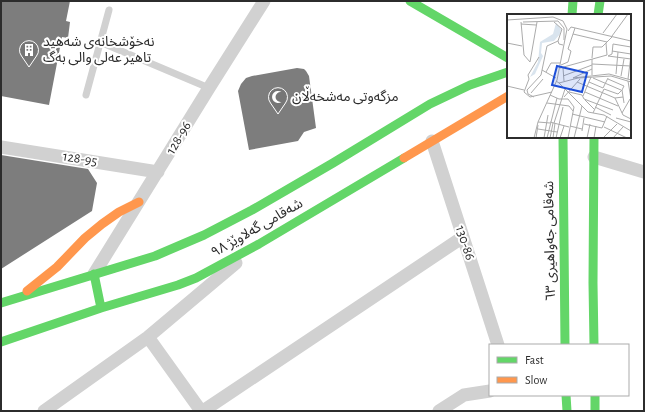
<svg xmlns="http://www.w3.org/2000/svg" width="645" height="412" font-family="'Alegreya Sans','Noto Sans Arabic',sans-serif">
<style>
.building{fill:#7d7d7d}
.lines{fill:none;stroke-linecap:round;stroke-linejoin:round}
.lane{stroke:#d1d1d1;stroke-width:7}
.street{stroke:#d1d1d1;stroke-width:13}
.fast{stroke:#63d668;stroke-width:9}
.slow{stroke:#ff974d;stroke-width:9}
.labels{text-anchor:middle;dominant-baseline:central;stroke-width:4;stroke-linejoin:round;paint-order:stroke}
.poi-label{font-size:14px;fill:#2c2c2c;stroke:#fff;text-anchor:start}
.street-label{font-size:14px;fill:#2c2c2c;stroke:#fff}
.inset-road{fill:none;stroke:#ababab;stroke-width:1}
.view{fill:#1d4ed8;fill-opacity:0.15;stroke:#1d4ed8;stroke-width:2}
.inset-edge{fill:none;stroke:#2c2c2c;stroke-width:2}
</style>
<rect width="100%" height="100%" fill="#fff"/>
<!-- building -->
<path class="building" d="M1 1H70L66 21 70 22 68 38 62 37 49 105 1 96Z
M297 68 304 69 306 71 309 76 316 128 304 132 298 141 249 150 238 91 241 84 246 78 252 76Z
M1 155 88 169 97 183 92 211 1 269Z"/>
<g class="lines">
<!-- lane -->
<path class="lane" d="M100 42 209 88
M86 95 109 10"/>
<!-- street -->
<path class="street" d="M432 141 498 345
M1 147 158 172
M594 157 644 172
M94 274 209 88 264 1
M148 337 201 411
M44 411 148 337 236 263
M203 411 463 237
M439 411 464 395 490 391"/>
<!-- fast -->
<path class="fast" d="M410 1 508 58
M572 15 573 1
M598 15 600 1
M563 137 565 345
M594 137 593 283 594 345
M94 274 101 308
M1 303 155 256 204 235 252 210 333 163 430 104 470 85 508 72
M1 342 101 308 178 285 196 278 259 244 404 158
M566 395 567 411
M595 395V411"/>
<!-- slow -->
<path class="slow" d="M404 158 508 96
M27 291 57 267 85 238 102 224 119 212 139 202"/>
</g>
<!-- icons -->
<defs>
<g id="building-pin" transform="scale(1)"><path d="M0 17L-7.5 6A9.5 9.5 0 1 1 7.5 6Z" fill="#767676" stroke="#fff"/><path d="M-4-6H4V6H1V3H-1V6H-4ZM-2.5-4.3h1.7v1.8h-1.7ZM.8-4.3h1.7v1.8H.8ZM-2.5-1h1.7V.8h-1.7ZM.8-1h1.7V.8H.8Z" fill="#fff"/></g>
<g id="mosque-pin" transform="scale(1)"><path d="M0 17L-7.5 6A9.5 9.5 0 1 1 7.5 6Z" fill="#767676" stroke="#fff"/><path d="M3.5-4.9A6 6 0 1 0 3.5 4.9A5 5 0 1 1 3.5-4.9Z" fill="#fff"/></g>
</defs>
<g fill-rule="evenodd">
<use href="#building-pin" x="29" y="50"/>
<use href="#mosque-pin" x="278" y="97"/>
</g>
<g class="labels">
<!-- poi labels -->
<g class="poi-label">
<text x="43" y="42">نەخۆشخانەی شەهید<tspan x="43" dy="16">تاهیر عەلی والی بەگ</tspan></text>
<text x="292" y="97">مزگەوتی مەشخەڵان</text>
</g>
<!-- street labels -->
<g class="street-label">
<text transform="translate(179 138) rotate(-59)">128-96</text>
<text transform="translate(80 159) rotate(9)">128-95</text>
<text transform="translate(257 228) rotate(-30)">شەقامی گەلاوێژ ٩٨</text>
<text transform="translate(550 241) rotate(-91)">شەقامی جەواهیری ٦٣</text>
<text transform="translate(465 243) rotate(72)">130-86</text>
</g>
</g>
<!-- overview -->
<g transform="translate(507 14)">
<rect width="124" height="124" fill="#fff"/>
<path d="M49 9 54 15 53 20 47 27 35 29 34 39 36 42 28 60 23 63 31 48 33 28 46 20Z" fill="#d9e4ee"/>
<path class="inset-road" d="M0 6 46 3 56 7 60 15 50 66 31 108 27 124M14 8 17 41 23 48 30 8M16 8 51 7 57 14V26M47 8 55 15 51 27M14 10 29 11M61 17 64 13 124 27M96 19 110 0M66 20 100 28M105 22 121 0M0 29 15 32M99 29 100 41M61 35 68 14M105 37 124 40M101 42 105 40 106 30 124 33M101 42 124 45M32 43 21 61 22 65 17 78 23 83 45 78M85 44 86 33H95L105 23M85 45V61M85 50 124 52M54 51 61 48 64 37 61 35M53 54 100 41M56 54 57 67M35 56 49 64M39 58 44 49H53M109 60 111 38M56 62 85 51M114 62 117 45M66 64 85 55M66 64 102 60 124 66M86 64 114 76M121 65 124 41M49 67 52 69 71 64 104 62 124 68M121 67 124 85M70 68 108 84 116 83M82 68 96 74 101 64M52 69 81 98 97 101 124 117M0 72 17 76M115 76 117 89M62 78 75 81M78 78 111 92M24 79 36 65M43 81 52 85H61L67 93M75 81 77 85 106 96M76 82 84 63M27 83 21 80 20 76 34 61 40 32 51 27 52 30 56 31M57 83 73 65M108 84 116 101 124 105M78 86 87 95M40 89 62 92 66 97M88 93 104 101M86 99 97 75 111 80 115 76 117 72 101 65M115 99 123 85M65 100 98 108M109 104 124 108M31 108 43 109M43 108 62 113M47 109 58 75M77 110 95 114M63 112 75 115M97 113 120 124M95 114 100 102M31 115 50 118M75 117 77 104M29 124 31 111M37 124 41 101M40 124 50 84M43 124 46 109M46 124 48 109M49 124 56 93M53 124 57 112M61 124 67 93M67 124 75 92M80 124 83 110M87 124 89 112M96 124 110 110M106 124 116 113"/>
<path class="view" d="M50 52 80 59 75 78 45 71Z"/>
<rect width="124" height="124" class="inset-edge"/>
</g>
<!-- border -->
<rect width="645" height="412" fill="none" stroke="#2c2c2c" stroke-width="4"/>
<!-- legend -->
<rect x="489" y="344" width="140" height="52" fill="#ffffff" stroke="#ababab"/>
<rect x="497" y="357" width="20" height="6" fill="#63d668" stroke="#ababab"/>
<text x="525" y="364" font-size="12" fill="#2c2c2c">Fast</text>
<rect x="497" y="377" width="20" height="6" fill="#ff974d" stroke="#ababab"/>
<text x="525" y="384" font-size="12" fill="#2c2c2c">Slow</text>
</svg>
